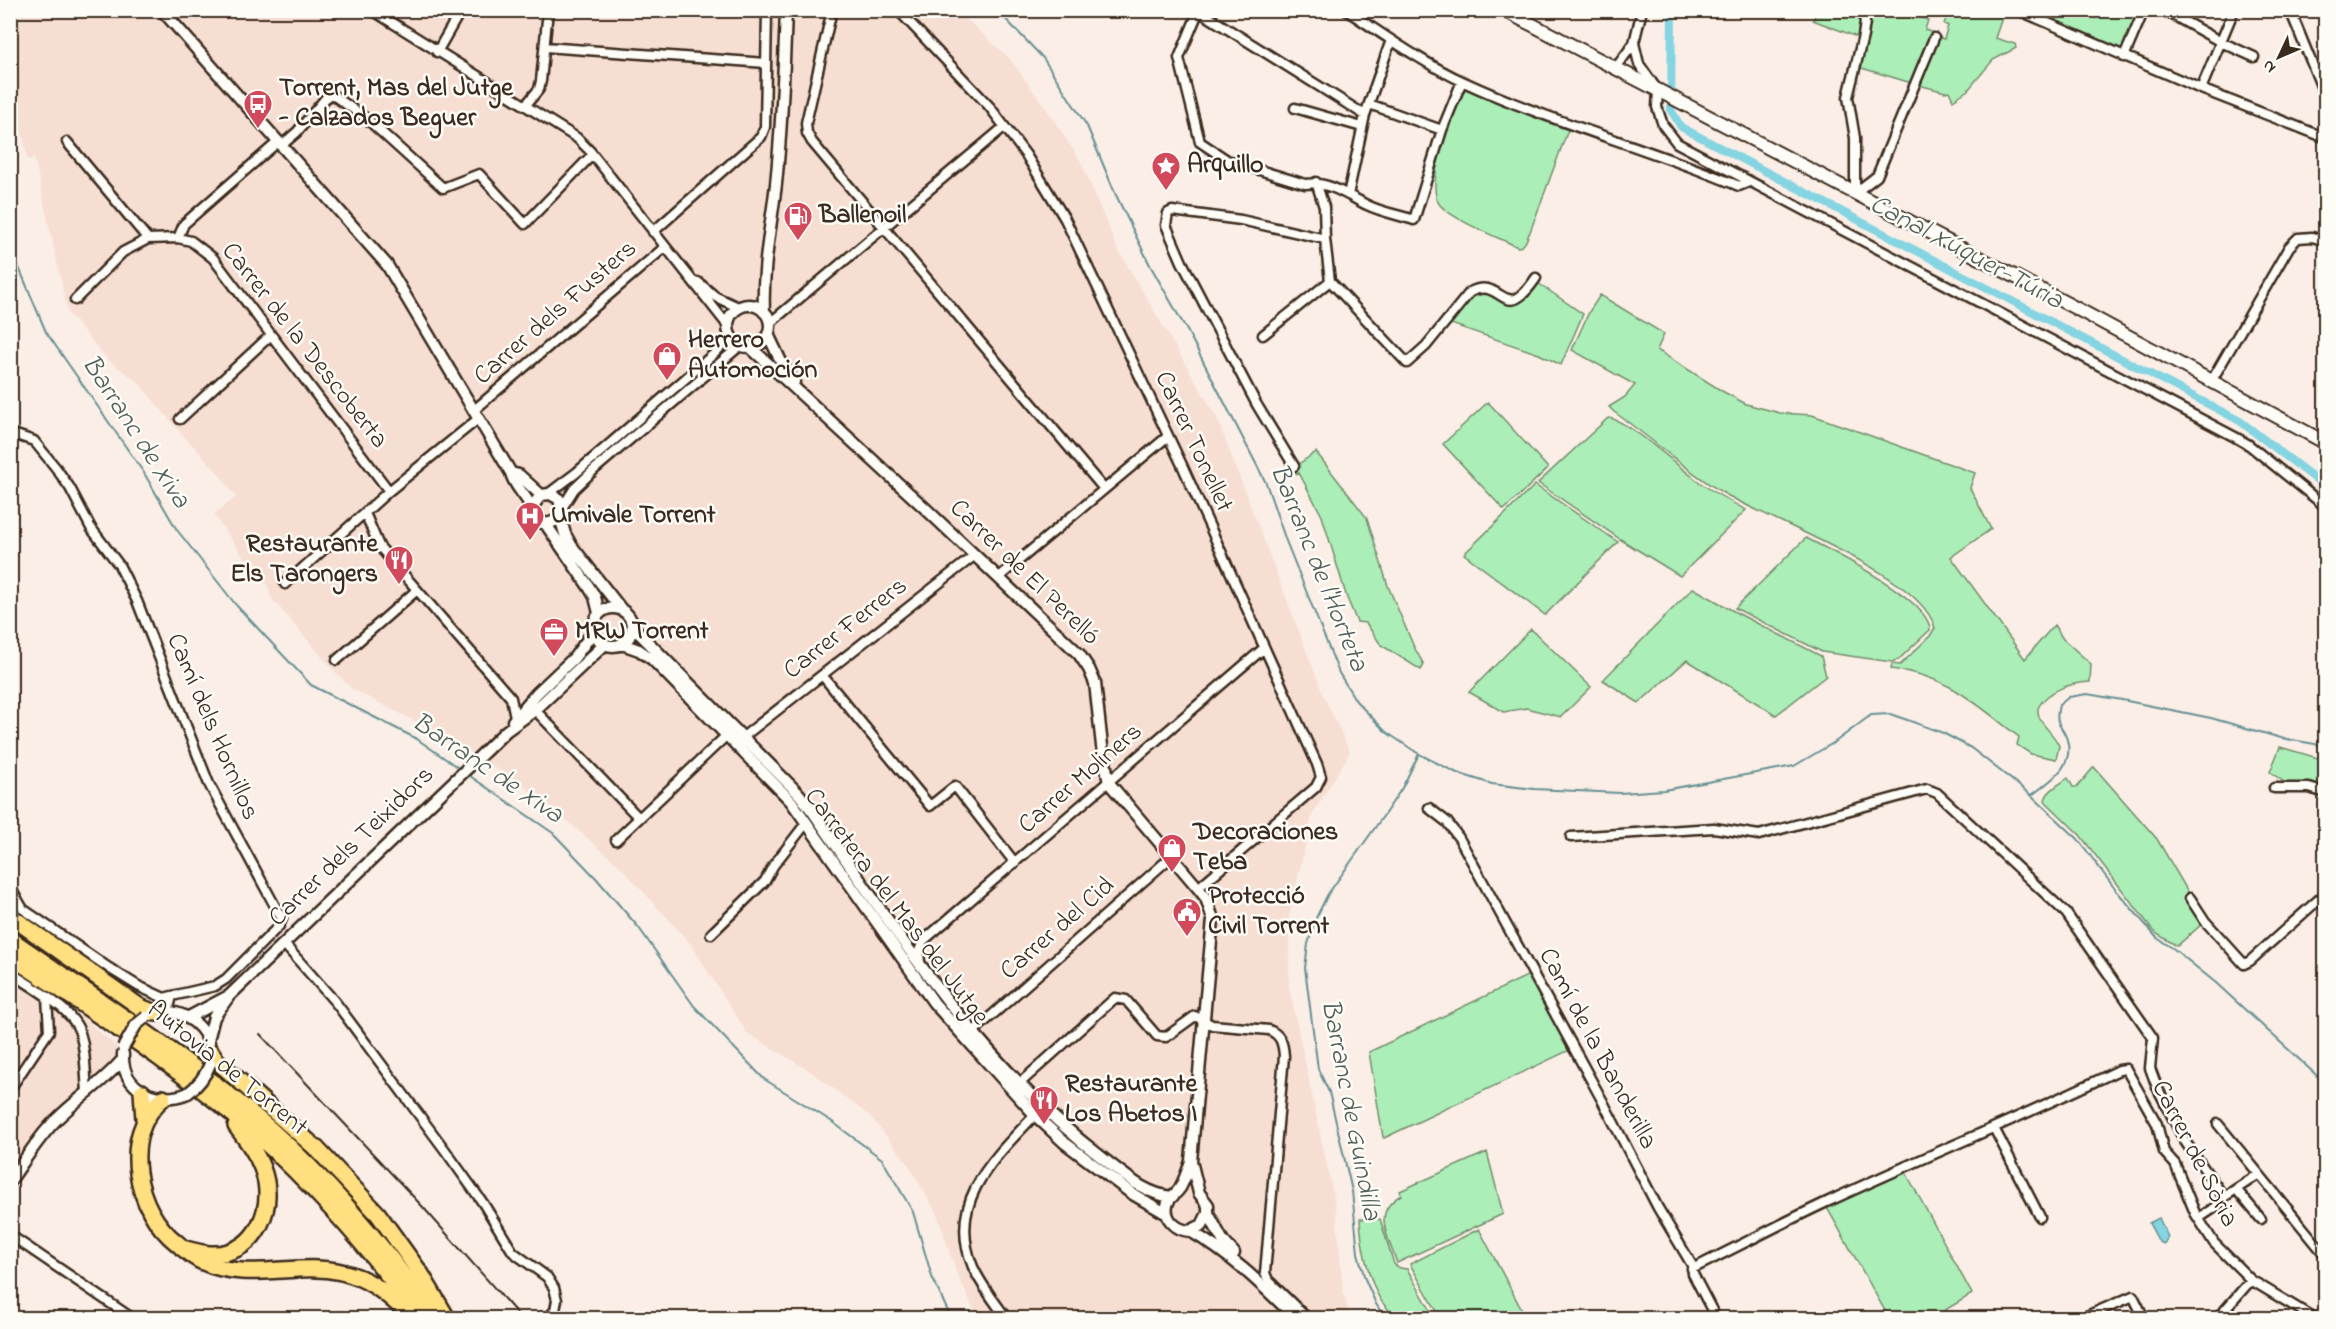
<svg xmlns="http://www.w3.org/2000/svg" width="2336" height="1329" font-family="'Indie Flower',sans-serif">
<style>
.built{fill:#f7ded2}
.green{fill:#abeeb8;stroke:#738c6b;stroke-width:1.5}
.water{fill:#84d4e1;stroke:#679093;stroke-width:1.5}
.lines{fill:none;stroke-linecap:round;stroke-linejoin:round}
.stream{stroke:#679093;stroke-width:2}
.canal{stroke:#84d4e1;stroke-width:8}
.minor-casing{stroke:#3b2a1e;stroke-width:13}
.tertiary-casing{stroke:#3b2a1e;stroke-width:15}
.secondary-casing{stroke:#3b2a1e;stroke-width:16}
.motorway-casing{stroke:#3b2a1e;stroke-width:20}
.minor{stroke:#fdfcf7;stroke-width:8}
.tertiary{stroke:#fdfcf7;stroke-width:10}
.secondary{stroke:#fdfcf7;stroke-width:12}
.motorway{stroke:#ffdf80;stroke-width:15}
.rail{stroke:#3b2a1e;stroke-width:2}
.tertiary-bridge-casing{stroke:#3b2a1e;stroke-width:15;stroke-linecap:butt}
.tertiary-bridge{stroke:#fdfcf7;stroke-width:10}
.labels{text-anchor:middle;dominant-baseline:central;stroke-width:5;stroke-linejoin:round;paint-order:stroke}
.poi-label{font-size:26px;font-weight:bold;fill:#3b2a1e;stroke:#fdfcf7;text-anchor:start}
.street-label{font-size:26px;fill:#3b2a1e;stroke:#fdfcf7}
.water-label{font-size:27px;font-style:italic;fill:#515d58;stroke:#fdfcf7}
</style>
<rect width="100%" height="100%" fill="#faeee6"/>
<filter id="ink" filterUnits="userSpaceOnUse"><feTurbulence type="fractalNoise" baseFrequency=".0167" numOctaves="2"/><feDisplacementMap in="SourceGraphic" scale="12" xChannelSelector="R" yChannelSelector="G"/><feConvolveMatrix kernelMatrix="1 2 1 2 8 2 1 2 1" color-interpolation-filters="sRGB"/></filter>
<g filter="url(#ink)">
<!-- built -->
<path class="built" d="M10 11H957L1009 58 1043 104 1081 162 1117 248 1216 416 1323 694 1350 752 1312 815 1289 917V987L1336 1208 1343 1293 1351 1318H978L957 1274 937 1214 907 1162 870 1116 810 1071 747 1033 690 943 620 866 539 797 454 741 352 689 338 675 272 599 267 584 262 582 214 515 236 497 217 471 181 433 137 381 108 360 68 313 34 157 28 160 11 83Z
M11 966 81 1016 118 1048 108 1073 11 1172Z"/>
<!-- green -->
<path class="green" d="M1817 11H1861L1862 39 1813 20Z
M1867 11H1898L1928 20 1925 30 1934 33 1915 84 1858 67 1868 21Z
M1949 11H1990L2003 15 1995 38 2015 44 2016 48 1993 60 1968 90 1953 100 1949 91 1945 92 1919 85 1936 37 1944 39 1948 26 1944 24Z
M2022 11H2140L2123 54Z
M1463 85 1568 130 1530 232C1526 238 1527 246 1518 247 1499 238 1453 220 1440 205 1423 184 1454 108 1463 85Z
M1538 283 1583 314 1561 365 1539 354 1448 323 1473 293 1482 291 1517 303Z
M1600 295 1664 334 1657 350 1722 391 1746 404 1780 413 1812 415 1975 473 1970 488 1991 529 1951 557 2025 659 2054 625 2063 639 2091 664 2090 682C2071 683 2047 690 2038 708 2036 723 2054 732 2059 746L2056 759 2031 754 2017 745 2019 737C1976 704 1948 675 1891 669L1892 664 1900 665 1930 636 1935 628C1921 573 1768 521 1720 491 1683 468 1650 437 1614 412L1609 407 1625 397 1635 385 1572 350 1589 312Z
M1488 402 1548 468 1504 510 1443 444Z
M1608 418C1626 418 1683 471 1702 484 1716 494 1731 502 1746 510L1680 576 1620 539 1538 483Z
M1316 452 1367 518 1388 586 1414 647 1424 665 1421 670 1381 645 1366 623 1357 622 1347 598 1322 516 1299 473 1297 474 1293 468Z
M1535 485 1618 542 1545 615 1464 554Z
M1806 538C1832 551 1930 600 1930 630L1899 659 1892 662 1822 652 1735 608Z
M1693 588 1737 613 1821 656 1826 676 1776 715 1687 660 1639 703 1603 680Z
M1531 629 1591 687 1561 717 1526 708 1504 712 1469 692Z
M2280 747 2325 760V791L2287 784 2270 772Z
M2094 767 2157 839 2190 895 2203 923 2177 946 2157 934 2152 929 2080 835 2045 801C2046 791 2060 784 2068 778L2073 787H2077Z
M1531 974 1572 1049 1384 1138 1383 1137 1369 1052Z
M1487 1152 1503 1214 1397 1263C1388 1236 1371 1213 1401 1195L1400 1191Z
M1904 1169 1972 1294 1932 1318H1889L1825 1204Z
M1360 1219H1380L1394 1264 1400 1268 1407 1269 1435 1318 1439 1315 1410 1264 1479 1229 1526 1318H1395C1391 1311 1384 1306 1380 1299 1368 1278 1361 1244 1360 1219Z"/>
<!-- water -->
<path class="water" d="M2159 1218 2168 1237 2164 1244 2159 1242 2149 1223Z"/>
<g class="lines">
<!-- stream -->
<path class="stream" d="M997 10 1043 58 1087 126 1115 193 1150 265 1189 334 1266 483 1286 541 1339 673 1356 701 1386 732 1419 754 1457 773 1492 784 1534 789 1620 793 1664 790 1794 766 1835 742 1871 715 1890 714 1913 722 1943 733 1971 748 2031 795 2078 839 2115 889 2157 938 2174 949 2216 983 2326 1084
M10 243 15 258 46 332 144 473 177 530 236 605 311 685 417 739 460 769
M467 774 553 833 596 878 639 928 694 1006 764 1079 831 1121 882 1159 913 1212 932 1277 951 1318
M2032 795C2048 782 2072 769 2068 744 2065 725 2053 729 2059 705L2069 697 2087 694 2122 700 2211 718 2281 738 2326 746
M1385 1318 1376 1304 1365 1279 1358 1253 1352 1191 1329 1092 1318 1069 1305 968 1308 944 1316 918 1328 894 1384 815 1402 788 1419 754"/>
<!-- canal -->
<path class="canal" d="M1672 10 1671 110 1681 127 2240 421 2326 487"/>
<!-- minor casing -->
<g class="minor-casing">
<path id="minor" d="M372 10 577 138 590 151 729 327
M832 10 806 123 807 133 812 142 1104 489
M898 10 989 106 1026 155 1065 219 1182 465 1317 764 1321 777 1316 787 1198 888
M1199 10 1179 58 1200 142 1227 160 1305 184C1327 180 1349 196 1367 205 1381 212 1399 215 1414 220L1442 130 1462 81
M1346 10C1384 35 1423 63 1464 82 1553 123 1649 148 1739 186L1749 182
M2018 10 2201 89 2326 138
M2164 10 2221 42 2254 57
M2290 10 2326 98
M1199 11 1365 115
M1634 43 1639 64 1658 91 1657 107 1663 125 1677 143 2235 437 2249 445 2326 507
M545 47 766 63
M437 52 461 10
M2124 57 2144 10
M1615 69 1634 43 1642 10
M2201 89 2234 10
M1369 104 1442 130
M525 106 539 89 541 81 548 10
M1295 108 1362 127
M67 142 148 239
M282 145 297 132 330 93 367 119 443 188 479 174 525 224 592 155
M1316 182 1324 207 1325 239 1330 281 1407 363 1426 346 1470 292C1503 275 1503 327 1536 278
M1855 193V138L1848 97 1863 36 1865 22 1862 10
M1855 193 1877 176 1934 38
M1348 195 1365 115 1391 40
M653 232 761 137 765 127 767 10
M178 238 191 241 213 258 389 491
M698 282 716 297 740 308
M75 300 123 252 148 239 178 238 184 224 279 141
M770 323 1004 127
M1263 335 1330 281
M2212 380 2289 247 2298 238 2312 237 2326 241
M473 411 665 247
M180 419 271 335
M10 433 34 441 56 468 70 488 91 528 119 565 137 601 209 784 282 919 279 926 226 979 215 986 172 996 168 1012
M1294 466 1257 405 1182 262 1166 225 1168 213 1172 211 1241 220 1325 239
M548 494 576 473 715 353 731 336
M562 508 574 489 595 469 741 345
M365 513 379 546 511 698 515 717
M999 577 1167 437
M285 584 389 491 478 419
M337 660 417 590
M822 675 930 806 955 786 1015 863
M535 710 639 818
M743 737 975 555
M2274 788H2309L2326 793
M1429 808 1447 822 1459 838 1602 1100 1658 1208 1692 1265 1693 1274 1716 1318
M1571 837 1714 828 1759 835 1927 789 1937 793 2066 913 2153 1038 2150 1068 2157 1087 2184 1140 2224 1197
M616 840 727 735
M10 887 23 909 109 968 138 986 164 998 172 996
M2190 898 2205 921 2244 964 2250 961 2326 893
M711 934 765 881 773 866 807 822
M284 944 336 1003 445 1150 483 1203 513 1252 547 1277 554 1288 557 1300 555 1310 548 1318
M920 963 919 951 923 941 1264 648
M10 972C30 986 70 1007 79 1030 86 1049 85 1071 87 1091
M973 1032 1171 857
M1020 1083 1115 998 1126 1000 1157 1036 1166 1037 1195 1016 1212 1025 1269 1030C1281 1035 1283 1043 1284 1056L1265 1273 1268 1280 1307 1318
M10 1089 49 1031 47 997
M2218 1124 2326 1256
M1994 1128 2040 1217
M2236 1189 2261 1219
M2199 1218 2217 1206 2224 1197 2259 1174
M10 1235 132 1318
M1692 1269C1737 1247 1782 1223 1827 1202 1924 1157 2022 1117 2119 1070L2126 1069 2157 1124 2164 1152 2175 1164 2195 1213 2214 1243 2251 1280 2314 1318
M2225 1310 2238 1318
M1006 1318C995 1302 981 1285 973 1267 946 1202 993 1159 1035 1115
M2082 1318 2133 1296 2144 1318
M2218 1318 2251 1280"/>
</g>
<!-- tertiary casing -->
<g class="tertiary-casing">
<path id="tertiary" d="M162 10 387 265 511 473C514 486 524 493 530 505 533 509 533 514 536 518 545 529 558 522 562 511L559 499 550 494 541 495 532 507
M728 326a21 21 0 1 1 42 0a21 21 0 1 1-42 0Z
M764 312C762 268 771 227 776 184 782 126 784 69 786 10
M768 334 783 366 794 382
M750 347 927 510 1079 654 1089 669 1095 683 1102 746 1109 783 1198 888 1206 898 1213 919 1191 1161C1188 1170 1185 1179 1180 1188 1177 1193 1171 1196 1168 1202 1162 1218 1176 1230 1190 1231L1202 1225 1208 1213V1205L1199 1193 1191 1161
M511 473 519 475 541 495
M560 517 565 534 571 545 621 609
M545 523 589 587 595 597 599 613
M594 627a19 19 0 1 1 38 0a19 19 0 1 1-38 0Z
M632 626 799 794 813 812C900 937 982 1067 1105 1160 1126 1176 1145 1194 1172 1197
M622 644 639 650 652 659 791 801 934 1003 1035 1115 1065 1143 1131 1193 1167 1214
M513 721 537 693 574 658 594 631
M152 1015C175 1006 201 1020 209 1043
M189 1017 227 997
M208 1040 214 1017 229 996 475 761 506 731 535 710 604 645
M123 1054C121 1090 159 1106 188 1093
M10 1181C25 1160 39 1136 58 1118 79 1097 104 1082 123 1059
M1208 1213 1223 1241 1234 1253
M1190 1231C1232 1255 1262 1285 1296 1318"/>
</g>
<!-- secondary casing -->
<g class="secondary-casing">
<path id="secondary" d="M1504 10 2085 313 2326 443"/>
</g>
<!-- motorway casing -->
<g class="motorway-casing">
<path id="motorway" d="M10 916 140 1007 156 1013
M10 939C91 995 174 1049 250 1112 319 1169 384 1246 435 1318
M10 956C89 1008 167 1060 240 1120 304 1174 372 1249 419 1318
M211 1052 217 1061 317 1149 378 1214 421 1274 447 1318
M142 1092 144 1119
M163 1098C141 1117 134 1144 138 1173 142 1200 155 1226 177 1243 185 1250 193 1258 203 1262 251 1284 304 1258 352 1275 374 1282 392 1298 408 1314
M182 1248C197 1252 213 1257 228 1252 257 1244 271 1211 266 1182 262 1160 249 1143 236 1126"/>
</g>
<!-- minor -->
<use href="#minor" class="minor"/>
<!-- tertiary -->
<use href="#tertiary" class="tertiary"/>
<!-- secondary -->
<use href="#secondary" class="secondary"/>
<!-- motorway -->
<use href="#motorway" class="motorway"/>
<!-- rail -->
<path class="rail" d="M260 1034 422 1206 521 1318"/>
<!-- tertiary-bridge casing -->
<g class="tertiary-bridge-casing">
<path id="tertiary-bridge" d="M123 1048 136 1025 146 1017
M188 1093C199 1085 205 1077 210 1064"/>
</g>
<!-- tertiary-bridge -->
<use href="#tertiary-bridge" class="tertiary-bridge"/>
</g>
</g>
<!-- icons -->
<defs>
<g id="bus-pin" transform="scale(1.5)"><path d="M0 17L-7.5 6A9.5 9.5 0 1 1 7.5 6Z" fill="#d1495b" stroke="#fdfcf7"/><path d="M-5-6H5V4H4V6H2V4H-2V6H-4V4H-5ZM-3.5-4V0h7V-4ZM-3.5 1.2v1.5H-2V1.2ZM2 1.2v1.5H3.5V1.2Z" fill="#fff"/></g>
<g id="sight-pin" transform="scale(1.5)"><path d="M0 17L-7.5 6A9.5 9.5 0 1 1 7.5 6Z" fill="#d1495b" stroke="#fdfcf7"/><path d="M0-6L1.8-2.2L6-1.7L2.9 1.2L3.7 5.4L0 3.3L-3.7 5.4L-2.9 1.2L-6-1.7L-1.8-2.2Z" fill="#fff"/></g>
<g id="fuel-pin" transform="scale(1.5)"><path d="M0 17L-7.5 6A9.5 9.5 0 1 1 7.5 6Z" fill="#d1495b" stroke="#fdfcf7"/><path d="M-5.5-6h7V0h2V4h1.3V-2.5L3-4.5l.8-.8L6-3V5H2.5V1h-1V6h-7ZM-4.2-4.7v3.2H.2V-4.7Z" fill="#fff"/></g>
<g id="shop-pin" transform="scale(1.5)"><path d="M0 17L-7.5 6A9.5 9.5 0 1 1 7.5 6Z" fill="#d1495b" stroke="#fdfcf7"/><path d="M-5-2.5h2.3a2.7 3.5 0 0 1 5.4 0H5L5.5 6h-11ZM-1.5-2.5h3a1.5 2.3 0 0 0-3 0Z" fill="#fff"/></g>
<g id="hospital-pin" transform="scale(1.5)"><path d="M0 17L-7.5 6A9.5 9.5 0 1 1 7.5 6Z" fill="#d1495b" stroke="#fdfcf7"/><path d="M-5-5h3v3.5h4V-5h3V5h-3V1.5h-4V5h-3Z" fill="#fff"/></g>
<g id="restaurant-pin" transform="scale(1.5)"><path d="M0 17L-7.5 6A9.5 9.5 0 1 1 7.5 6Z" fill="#d1495b" stroke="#fdfcf7"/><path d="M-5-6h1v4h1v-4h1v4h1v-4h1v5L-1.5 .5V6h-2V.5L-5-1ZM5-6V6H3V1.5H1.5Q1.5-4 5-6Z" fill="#fff"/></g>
<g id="office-pin" transform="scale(1.5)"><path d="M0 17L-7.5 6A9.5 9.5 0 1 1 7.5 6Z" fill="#d1495b" stroke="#fdfcf7"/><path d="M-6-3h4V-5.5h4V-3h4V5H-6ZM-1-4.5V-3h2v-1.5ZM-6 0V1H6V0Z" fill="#fff"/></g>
<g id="civic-pin" transform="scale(1.5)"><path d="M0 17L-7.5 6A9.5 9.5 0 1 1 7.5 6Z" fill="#d1495b" stroke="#fdfcf7"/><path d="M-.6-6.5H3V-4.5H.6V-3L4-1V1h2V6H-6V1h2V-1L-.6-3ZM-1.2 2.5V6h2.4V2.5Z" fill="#fff"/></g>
</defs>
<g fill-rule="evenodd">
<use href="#bus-pin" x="258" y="104"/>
<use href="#sight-pin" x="1166" y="166"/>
<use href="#fuel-pin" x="798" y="216"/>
<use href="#shop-pin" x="667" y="356"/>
<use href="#hospital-pin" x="530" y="516"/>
<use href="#restaurant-pin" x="399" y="560"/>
<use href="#office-pin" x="554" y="632"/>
<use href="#shop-pin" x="1172" y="848"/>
<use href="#civic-pin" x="1187" y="912"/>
<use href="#restaurant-pin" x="1044" y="1100"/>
</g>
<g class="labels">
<!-- poi labels -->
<g class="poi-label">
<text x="279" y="89">Torrent, Mas del Jutge<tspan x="279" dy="30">- Calzados Beguer</tspan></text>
<text x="1187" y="166">Arquillo</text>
<text x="819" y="216">Ballenoil</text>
<text x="688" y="341">Herrero<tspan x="688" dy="30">Automoción</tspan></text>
<text x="551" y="516">Umivale Torrent</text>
<text x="378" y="545" text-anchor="end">Restaurante<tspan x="378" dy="30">Els Tarongers</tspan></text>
<text x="575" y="632">MRW Torrent</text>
<text x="1193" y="833">Decoraciones<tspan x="1193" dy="30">Teba</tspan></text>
<text x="1208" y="897">Protecció<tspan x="1208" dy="30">Civil Torrent</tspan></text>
<text x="1065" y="1085">Restaurante<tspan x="1065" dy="30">Los Abetos I</tspan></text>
</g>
<!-- street labels -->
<g class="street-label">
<text transform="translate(556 313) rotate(-41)">Carrer dels Fusters</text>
<text transform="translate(304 346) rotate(52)">Carrer de la Descoberta</text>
<text transform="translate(1193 442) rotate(65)">Carrer Tonellet</text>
<text transform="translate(1024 573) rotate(44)">Carrer de El Perelló</text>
<text transform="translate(846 629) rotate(-38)">Carrer Ferrers</text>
<text transform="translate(212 727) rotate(67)">Camí dels Hornillos</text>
<text transform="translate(1081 779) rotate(-41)">Carrer Moliners</text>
<text transform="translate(352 847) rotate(-44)">Carrer dels Teixidors</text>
<text transform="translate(896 907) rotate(53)">Carretera del Mas del Jutge</text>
<text transform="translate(1058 929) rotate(-41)">Carrer del Cid</text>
<text transform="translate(1597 1049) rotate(62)">Camí de la Banderilla</text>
<text transform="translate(227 1069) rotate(39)">Autovia de Torrent</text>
<text transform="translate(2194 1154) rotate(63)">Carrer de Sòria</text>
</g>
<!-- water labels -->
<g class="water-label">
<text transform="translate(1966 253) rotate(28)">Canal Xúquer-Túria</text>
<text transform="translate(135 432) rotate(57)">Barranc de Xiva</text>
<text transform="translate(1318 568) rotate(68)">Barranc de l'Horteta</text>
<text transform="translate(487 769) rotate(34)">Barranc de Xiva</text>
<text transform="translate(1350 1110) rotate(79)">Barranc de Guindilla</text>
</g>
</g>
<!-- margin -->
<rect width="2336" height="1329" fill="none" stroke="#fdfcf7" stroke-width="36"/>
<rect x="18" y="18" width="2300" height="1293" fill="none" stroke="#3b2a1e" stroke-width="2" filter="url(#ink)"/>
<!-- north arrow -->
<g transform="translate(2279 57) rotate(226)" stroke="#fdfcf7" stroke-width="4.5" paint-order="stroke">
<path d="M0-4.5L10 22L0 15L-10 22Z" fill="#3b2a1e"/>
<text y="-9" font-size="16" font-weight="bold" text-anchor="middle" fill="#3b2a1e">N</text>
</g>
</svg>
